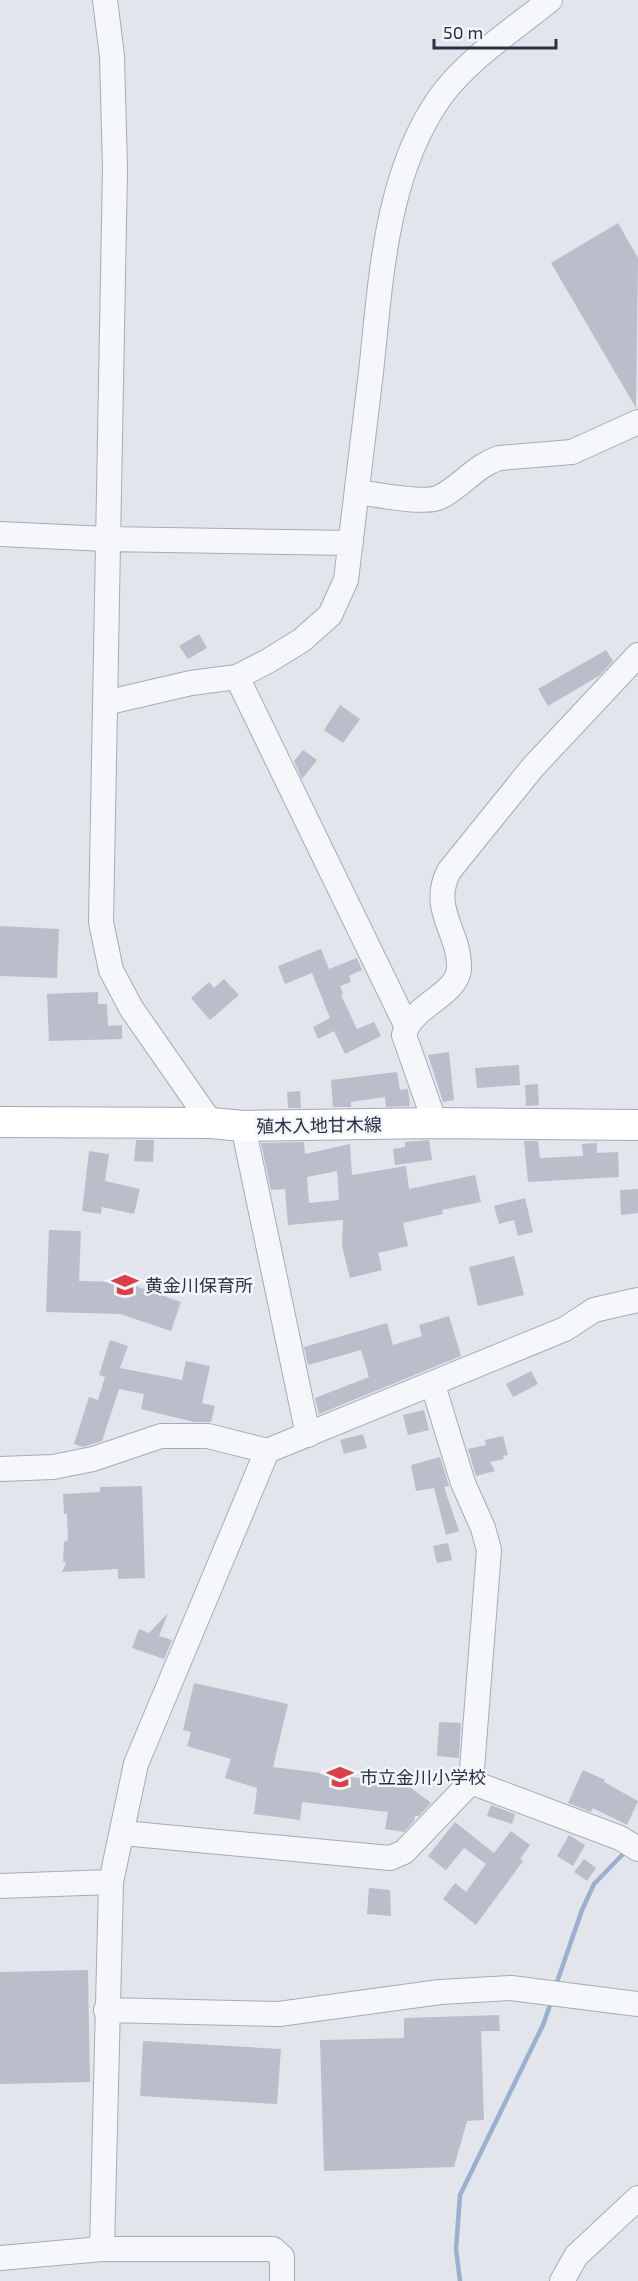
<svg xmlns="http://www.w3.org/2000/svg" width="638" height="2281" font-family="'Exo 2','Noto Sans JP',sans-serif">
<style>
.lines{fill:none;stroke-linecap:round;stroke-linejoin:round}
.stream{stroke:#9bb0ce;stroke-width:4.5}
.building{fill:#b9beca;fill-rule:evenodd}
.minor-casing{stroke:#a7abb7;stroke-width:26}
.major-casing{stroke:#a1a9b8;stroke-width:32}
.minor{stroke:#f6f7fa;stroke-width:24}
.major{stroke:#fff;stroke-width:30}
.labels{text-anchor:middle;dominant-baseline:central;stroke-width:5;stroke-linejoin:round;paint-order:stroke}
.street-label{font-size:18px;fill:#293145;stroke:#f3f5f9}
.poi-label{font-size:18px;fill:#293145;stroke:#f3f5f9;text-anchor:start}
</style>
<rect width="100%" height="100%" fill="#e3e5ec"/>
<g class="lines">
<!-- stream -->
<path class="stream" d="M556 1985 582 1910 594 1884 625 1852
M460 2281 456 2249 460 2195 543 2025 551 2002"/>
</g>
<!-- building -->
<path class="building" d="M618 223 638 258 636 408 551 263Z
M199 634 207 648 188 659 179 646Z
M606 650 613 661 599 676 548 706 538 689Z
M340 705 360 719 343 743 324 730Z
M303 750 317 760 302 779 294 761Z
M0 926 59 929 57 978 0 976Z
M321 949 329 969 357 958 362 970 349 976 351 982 340 986 343 994 341 995 357 1029 374 1022 381 1036 345 1054 334 1031 318 1039 313 1027 330 1018 312 973 285 984 278 966Z
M224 979 239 995 210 1020 191 998 209 982 214 988Z
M98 992V1004H107L108 1026 122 1025V1039L49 1041 47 994Z
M449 1052 454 1100 443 1102 428 1055Z
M519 1065 520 1085 477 1088 475 1068Z
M397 1072 400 1090 408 1089 410 1106 386 1107 385 1097 351 1102V1107H333L331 1080Z
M538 1084 539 1105 526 1106 525 1085Z
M300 1091 301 1108H288L287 1092Z
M136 1140H154L153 1162 134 1161Z
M429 1140 432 1160 395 1165 393 1149 405 1147V1142Z
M524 1141H538L540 1158 583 1156 582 1144 597 1143V1153L618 1152 619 1177 528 1182Z
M304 1142 305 1154 350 1144 352 1175 406 1166 409 1189 475 1175 481 1202 442 1210 443 1214 403 1223 408 1246 378 1253 382 1270 350 1278 342 1246 343 1220 288 1225 285 1189 271 1190 261 1143ZM337 1171 339 1200 309 1203 307 1177Z
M89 1151 109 1154 105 1181 140 1189 134 1214 102 1207 101 1214 82 1211Z
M638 1189V1213L621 1215 620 1190Z
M525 1198 533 1232 518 1236 514 1220 499 1224 494 1206Z
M49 1230 81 1231 79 1281 124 1282 181 1302 171 1331 120 1314 46 1312Z
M514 1256 524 1295 478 1306 469 1267Z
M449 1316 461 1356 319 1414 315 1398 369 1377 361 1350 308 1365 304 1347 387 1323 393 1345 422 1336 419 1325Z
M110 1340 128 1346 120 1368 182 1380 186 1361 210 1366 202 1403 215 1406 211 1422H194L141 1409 144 1394 119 1389 102 1441 83 1447 74 1444 89 1397 98 1400 105 1377 99 1375Z
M531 1371 538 1384 513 1397 506 1384Z
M424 1410 429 1430 408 1435 403 1415Z
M363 1434 367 1448 344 1454 340 1440Z
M503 1436 508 1455 503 1456 504 1459 490 1462 495 1471 476 1476 468 1449 486 1445 485 1440Z
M440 1457 449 1486 444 1487 459 1531 446 1535 434 1488 416 1491 411 1465Z
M142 1486 145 1578 118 1579V1569L62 1572 66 1563 63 1561 64 1542 68 1540 67 1514H64L63 1494 100 1492V1487Z
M448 1543 452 1560 437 1563 433 1546Z
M168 1613 159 1636 172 1640 164 1659 132 1648 139 1629 149 1633Z
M194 1683 288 1704 273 1767 406 1784 431 1803 419 1816H415L414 1821 404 1832 385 1829 388 1812 302 1802 300 1820 254 1814 257 1788 225 1778 231 1759 187 1746 191 1732 183 1730Z
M439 1722 461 1723 459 1758 437 1756Z
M583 1770 605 1780 604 1782 638 1801 627 1825 593 1808 591 1812 568 1803Z
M491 1805 515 1814 512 1824 487 1816Z
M455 1822 494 1853 511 1831 530 1845 520 1859 523 1861 476 1925 443 1899 455 1883 466 1892 486 1864 464 1848 446 1870 428 1856Z
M569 1835 585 1845 573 1866 557 1856Z
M584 1859 596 1868 587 1881 574 1872Z
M369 1888 390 1890 391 1916 367 1914Z
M88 1970 90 2082 0 2084V1972Z
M499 2015 500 2031H481L484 2120 467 2121 454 2167 324 2171 320 2040 404 2038V2018Z
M143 2041 281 2049 277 2104 140 2096Z"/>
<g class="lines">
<!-- minor casing -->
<g class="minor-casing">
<path id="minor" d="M105 0 112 56 115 168 101 922 111 970 131 1008 211 1123
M357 492C376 494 424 505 440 497 462 486 475 466 499 458L572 452 638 422
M0 534 106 539 351 543
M237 677 406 1025
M105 703 191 683 237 677 268 661 302 640 330 615 346 580C354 511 363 441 371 372 381 281 385 174 441 96 469 58 513 30 550 0
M435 1123 404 1035C411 1006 457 995 459 969 461 933 429 910 449 871L533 767 638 655
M243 1126 308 1435
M0 1469 53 1467 93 1459 161 1436H208L267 1451 565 1329 594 1310 638 1300
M471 1782 620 1838 638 1849
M123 1833 390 1858 404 1852 471 1782 489 1550 483 1528 463 1483 433 1385
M0 1886 111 1882
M106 2010 279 2014 440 1992 511 1988 638 2004
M102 2249 111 1882 136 1764 267 1451
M0 2258 102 2249H273L282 2257V2281
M562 2281 576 2256 638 2198"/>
</g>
<!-- major casing -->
<g class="major-casing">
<path id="major" d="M0 1122 211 1123 243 1126 435 1123 638 1125"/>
</g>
<!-- minor -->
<use href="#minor" class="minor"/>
<!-- major -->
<use href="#major" class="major"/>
</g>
<!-- icons -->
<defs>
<g id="school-bare" transform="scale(2.07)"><path d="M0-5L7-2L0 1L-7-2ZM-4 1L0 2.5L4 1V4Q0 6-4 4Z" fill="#d8404c" stroke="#f3f5f9" stroke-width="2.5" paint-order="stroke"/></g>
</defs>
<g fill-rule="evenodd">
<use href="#school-bare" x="125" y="1285"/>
<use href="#school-bare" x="340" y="1777"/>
</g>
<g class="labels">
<!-- street labels -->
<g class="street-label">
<text transform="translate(319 1125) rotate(-1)">殖木入地甘木線</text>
</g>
<!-- poi labels -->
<g class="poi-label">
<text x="145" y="1285">黄金川保育所</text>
<text x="360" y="1777">市立金川小学校</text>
</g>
</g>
<!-- scale -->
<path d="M434 39v9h122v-9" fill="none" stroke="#293145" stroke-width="3"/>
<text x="443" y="39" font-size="18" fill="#293145" stroke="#f3f5f9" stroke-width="4.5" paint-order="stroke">50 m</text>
</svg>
